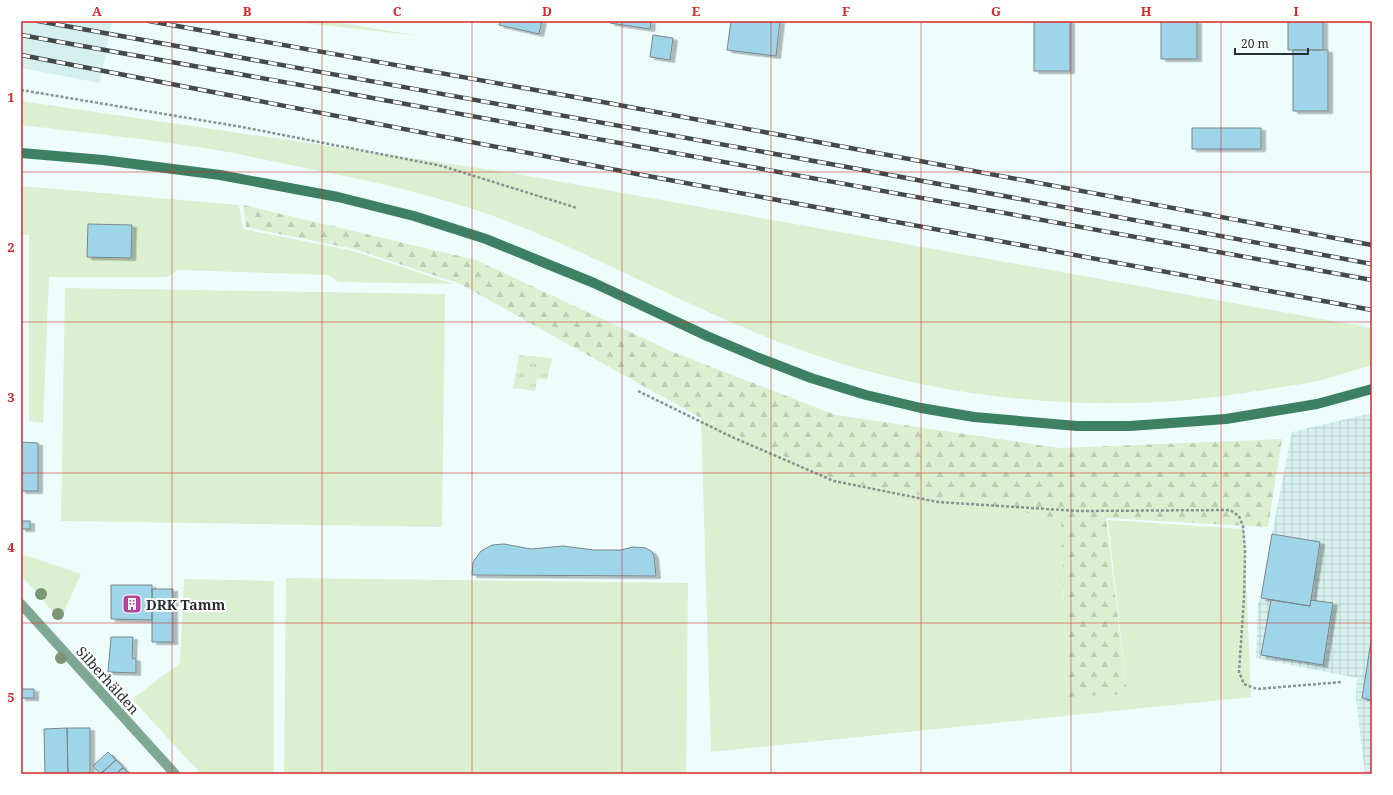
<svg xmlns="http://www.w3.org/2000/svg" width="1393" height="795" font-family="'Noto Serif',serif">
<style>
.built{fill:#d6f0ee}
.industrial{fill:url(#industrial-grid)}
.grass{fill:#dbf0d1}
.forest{fill:url(#forest-firs)}
.park{fill:url(#park-tufts)}
.building{fill:#9fd5e8;stroke:#79868b;filter:url(#shadow)}
.lines{fill:none;stroke-linecap:round;stroke-linejoin:round}
.path{stroke:#889392;stroke-width:2.5;stroke-dasharray:3 2;stroke-linecap:butt}
.street{stroke:#7ea894;stroke-width:10}
.secondary{stroke:#3d8064;stroke-width:10}
.rail-casing{stroke:#434a4a;stroke-width:4.5}
.rail{stroke:#fff;stroke-width:3;stroke-dasharray:9;stroke-linecap:butt}
.tree{fill:#7b9575}
.grid{fill:none;stroke:#d62828;stroke-width:1;stroke-opacity:0.55}
.labels{text-anchor:middle;dominant-baseline:central;stroke-width:4;stroke-linejoin:round;paint-order:stroke}
.poi-label{font-size:14px;font-weight:bold;fill:#292f2f;stroke:#fff;text-anchor:start}
.street-label{font-size:14px;fill:#292f2f;stroke:#fff}
.neatline{fill:none;stroke:#d62828;stroke-width:1.5}
.grid-label{font-size:13px;text-anchor:middle;font-weight:bold;fill:#d62828}
</style>
<defs>
<pattern id="industrial-grid" width="8" height="8" patternUnits="userSpaceOnUse"><rect width="8" height="8" fill="#d6f0ee"/><path d="M0 4h8M4 0v8" fill="none" stroke="#b8cecc"/></pattern>
<pattern id="forest-firs" width="22" height="20" patternUnits="userSpaceOnUse"><rect width="22" height="20" fill="#dbf0d1"/><path d="M5 1l3.5 6h-7zM16 11l3.5 6h-7z" fill="#bcceb4"/></pattern>
<pattern id="park-tufts" width="24" height="20" patternUnits="userSpaceOnUse"><rect width="24" height="20" fill="#dbf0d1"/><path d="M3 7l-1-3M5 7V3M7 7l1-3M15 17l-1-3M17 17v-4M19 17l1-3" fill="none" stroke="#bcceb4"/></pattern>
<filter id="shadow"><feDropShadow dx="4.5" dy="2.5" stdDeviation="0" flood-color="#0004"/></filter>
</defs>
<rect width="100%" height="100%" fill="#ecfdfc"/>
<!-- built -->
<path class="built" d="M21 21H112L100 83 21 68Z"/>
<!-- industrial -->
<path class="industrial" d="M1372 413V774H1365L1356 698 1357 678 1256 658 1258 603 1261 598 1272 534 1292 432Z"/>
<!-- grass -->
<path class="grass" d="M286 21H329L421 36Z
M21 101 506 172 1372 328V365C1354 370 1336 376 1318 381 1300 385 1281 387 1263 390 1097 419 922 400 766 337 675 300 589 252 496 217 439 196 379 183 320 171 287 165 255 157 223 151 156 140 88 133 21 125Z
M21 186 239 205 243 229 354 251 454 284 338 282 329 275 178 270 167 277H49L43 423 29 421V235L21 234Z
M65 288 445 294 442 527 61 521Z
M701 418 838 481 1061 519 1067 697 1127 694 1108 520 1244 529 1251 697 711 752Z
M21 554 81 574 60 620 21 575Z
M286 578 688 583 686 774H284Z
M184 579 274 581V774H201L132 699 180 663Z"/>
<!-- forest -->
<path class="forest" d="M243 205 476 260 673 352 836 415 1060 448 1282 439 1268 527 1106 518 1127 694 1067 697 1061 519 838 481 701 418 460 284 354 249 246 227Z"/>
<!-- park -->
<path class="park" d="M519 355 552 358 547 380 537 378 535 391 513 388Z"/>
<!-- building -->
<path class="building" d="M500 21H542L539 34 499 25Z
M610 21H651L650 29 610 23Z
M731 21H780L776 56 727 50Z
M1034 21H1070V71H1034Z
M1161 21H1197V59H1161Z
M1288 21H1323V50H1288Z
M653 35 673 38 670 60 650 57Z
M1293 50H1328V111H1293Z
M1192 128H1261V149H1192Z
M88 224 132 225 131 258 87 257Z
M21 442 38 443V491H21Z
M21 521H30V529H21Z
M1272 534 1320 542 1310 606 1261 598Z
M504 544 531 549 563 546 594 550H621L633 547 646 548 652 552 654 556 656 576 472 575 473 562 481 551 492 545Z
M111 585H152V620L111 619Z
M152 589H173V642H152Z
M1271 600 1310 606 1311 600 1333 603 1323 665 1261 655Z
M1372 635V700L1362 698Z
M111 637H133L132 658 136 659V673L108 672Z
M21 689H34V698H21Z
M67 728 68 774H45L44 729Z
M67 728H90V773L68 774Z
M108 752 116 760 100 774 93 766Z
M116 760 123 767 116 774H101Z
M123 768 129 774H116Z"/>
<g class="lines">
<!-- path -->
<path class="path" d="M21 90 242 127 442 166 577 208
M638 391 732 437 834 481 938 502 1078 511 1230 510 1239 516 1243 526 1245 551 1244 598 1239 672 1244 684 1257 689 1342 682"/>
<!-- street -->
<path class="street" d="M21 604 175 774"/>
<!-- secondary -->
<path class="secondary" d="M21 153 103 160 220 175 338 197 414 216 486 239 594 283 707 336 759 358 811 378 866 395 921 408 974 417 1077 426H1130L1226 419 1317 404 1372 389"/>
<!-- rail casing -->
<g class="rail-casing">
<path id="rail" d="M38 21 847 167 1372 264
M149 21 608 103 1372 245
M21 35 356 95 1372 280
M21 55 637 174 1372 310"/>
</g>
<!-- rail -->
<use href="#rail" class="rail"/>
</g>
<!-- trees -->
<g class="tree">
<circle cx="41" cy="594" r="6"/>
<circle cx="58" cy="614" r="6"/>
<circle cx="61" cy="658" r="6"/>
</g>
<!-- grid -->
<path class="grid" d="M172 21V774M322 21V774M472 21V774M622 21V774M771 21V774M921 21V774M1071 21V774M1221 21V774M21 172H1372M21 322H1372M21 473H1372M21 623H1372"/>
<!-- icons -->
<defs>
<g id="building-square" transform="scale(1)"><rect x="-9" y="-9" width="18" height="18" rx="4" fill="#b4439e" stroke="#fff"/><path d="M-4-6H4V6H1V3H-1V6H-4ZM-2.5-4.3h1.7v1.8h-1.7ZM.8-4.3h1.7v1.8H.8ZM-2.5-1h1.7V.8h-1.7ZM.8-1h1.7V.8H.8Z" fill="#fff"/></g>
</defs>
<g fill-rule="evenodd">
<use href="#building-square" x="132" y="604"/>
</g>
<g class="labels">
<!-- poi labels -->
<g class="poi-label">
<text x="146" y="604">DRK Tamm</text>
</g>
<!-- street labels -->
<g class="street-label">
<text transform="translate(108 680) rotate(48)">Silberhälden</text>
</g>
</g>
<!-- border -->
<rect width="1393" height="795" fill="none" stroke="#ffffff" stroke-width="44"/>
<!-- scale -->
<path d="M1235 48v6h73v-6" fill="none" stroke="#292f2f" stroke-width="2"/>
<text x="1241" y="48" font-size="12" fill="#292f2f" stroke="#ffffff" stroke-width="3" paint-order="stroke">20 m</text>
<rect x="22" y="22" width="1349" height="751" class="neatline"/>
<g class="grid-label">
<text x="97" y="16">A</text>
<text x="247" y="16">B</text>
<text x="397" y="16">C</text>
<text x="547" y="16">D</text>
<text x="696" y="16">E</text>
<text x="846" y="16">F</text>
<text x="996" y="16">G</text>
<text x="1146" y="16">H</text>
<text x="1296" y="16">I</text>
<text x="11" y="102">1</text>
<text x="11" y="252">2</text>
<text x="11" y="402">3</text>
<text x="11" y="552">4</text>
<text x="11" y="702">5</text>
</g>
</svg>
